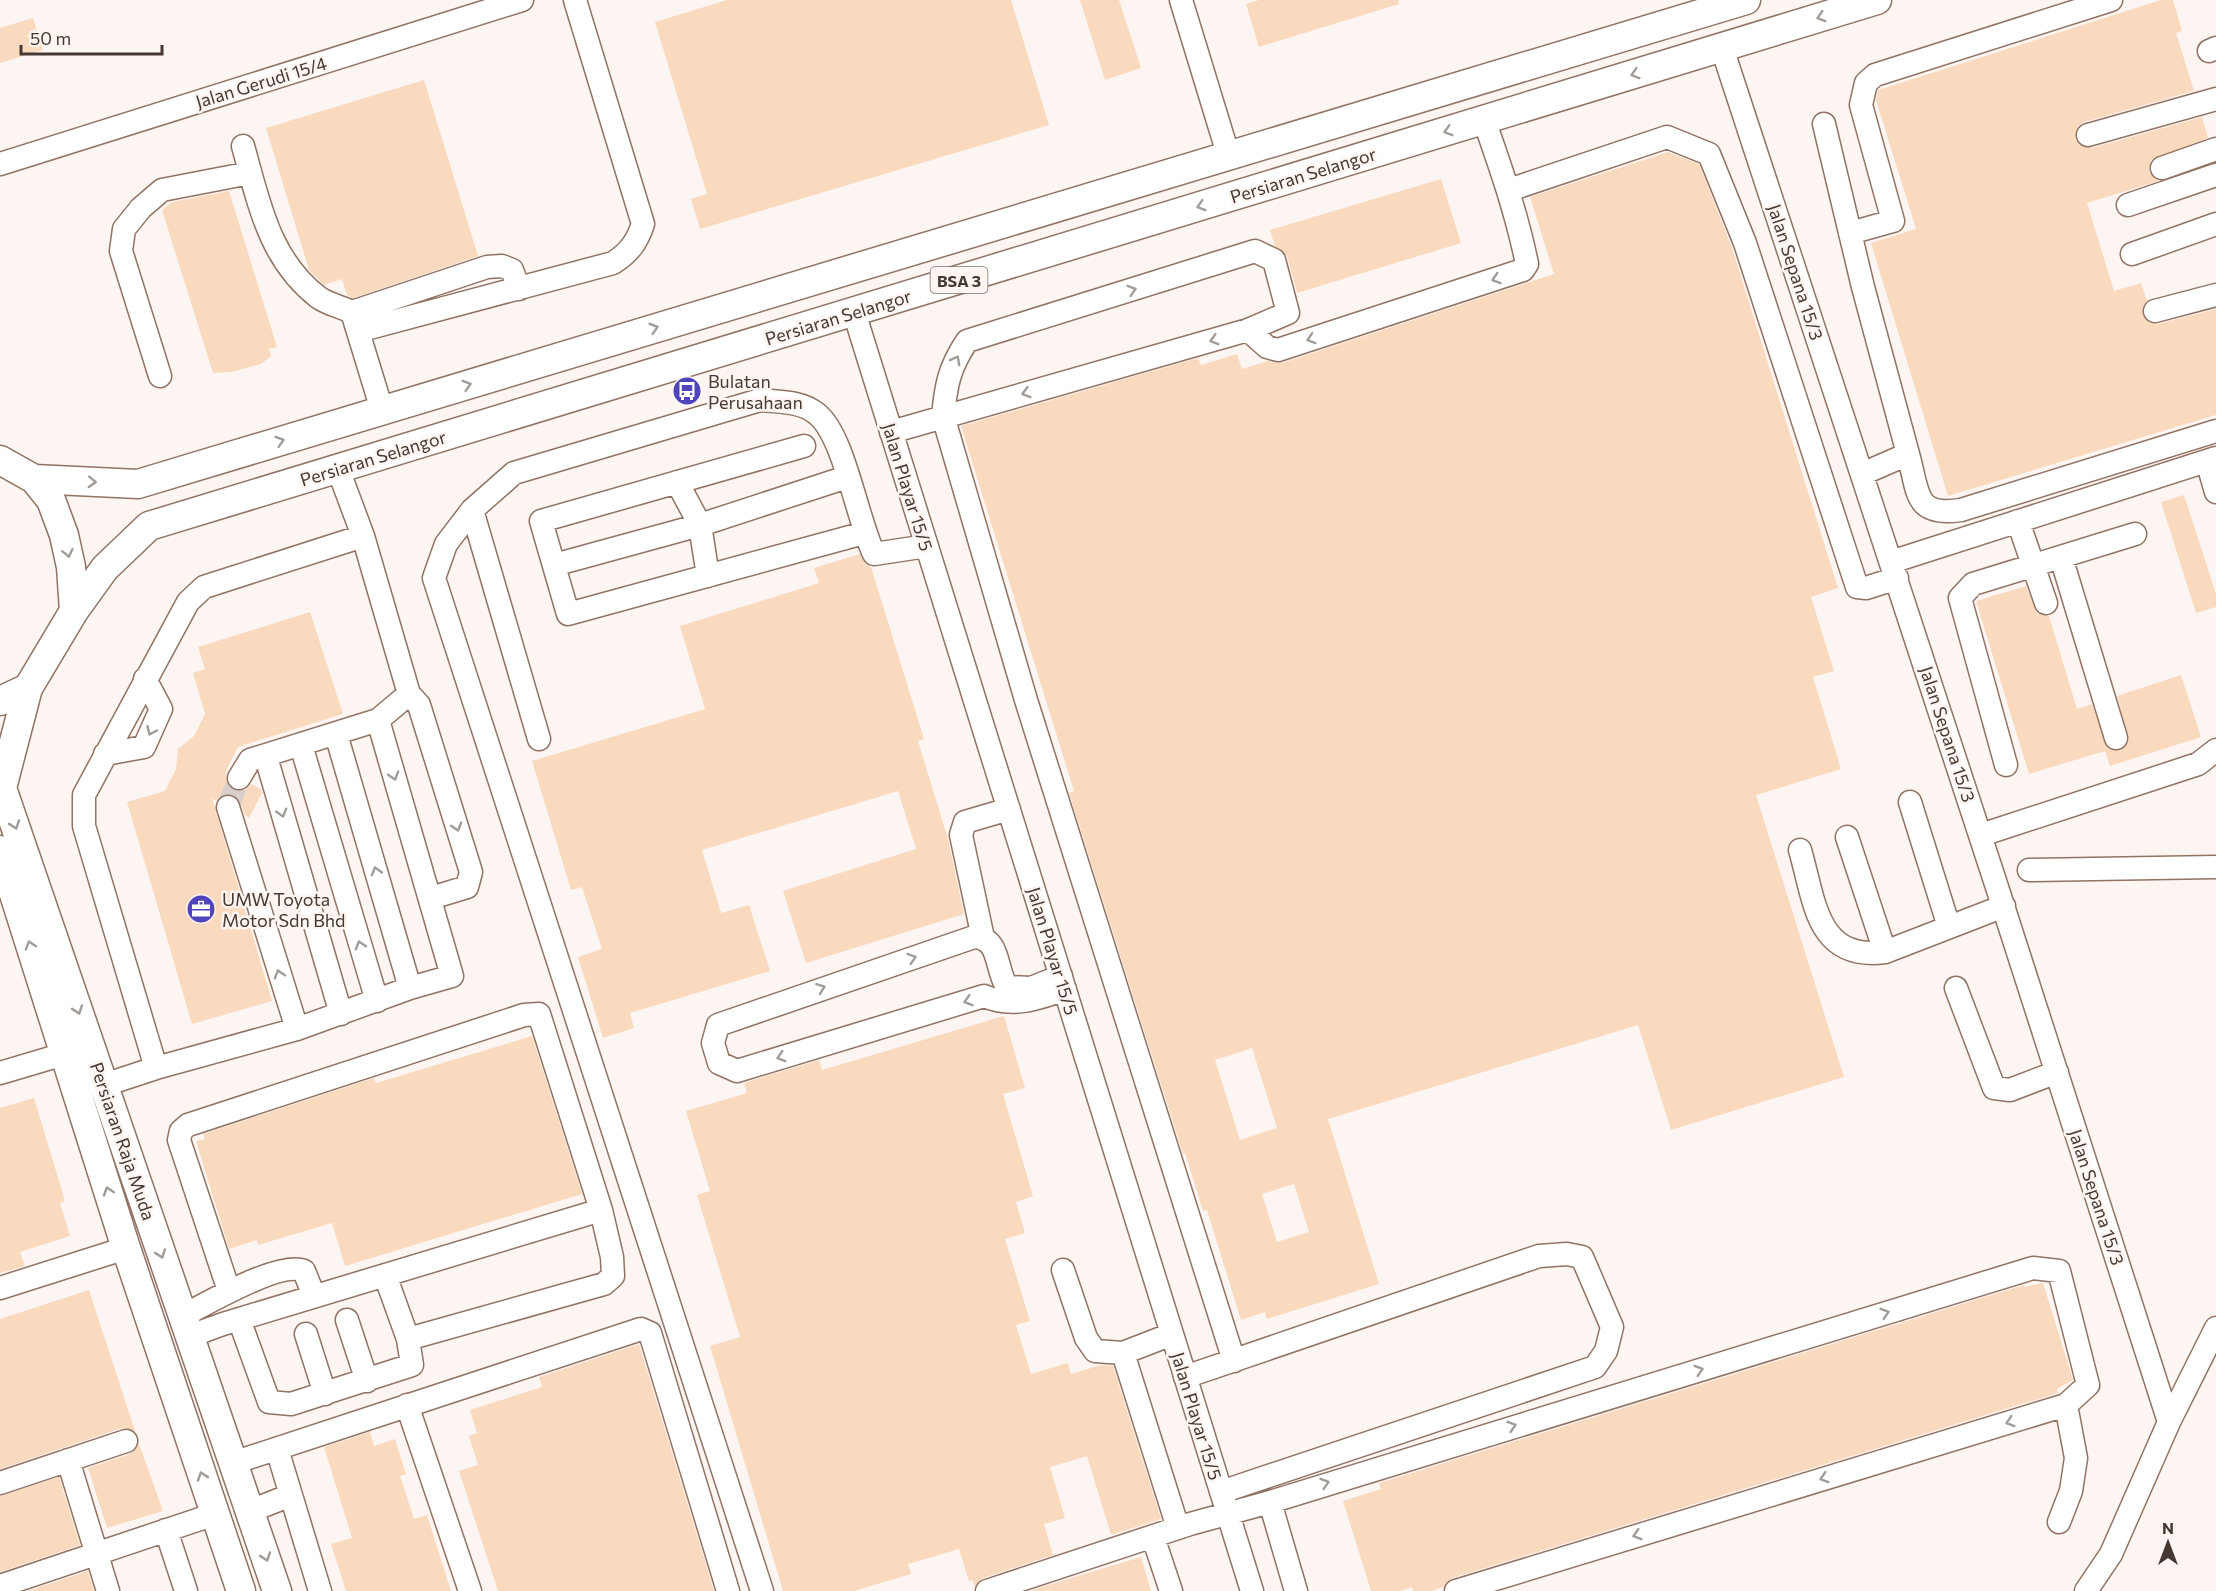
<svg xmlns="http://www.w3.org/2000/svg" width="2216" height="1591" font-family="Commissioner,sans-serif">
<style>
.building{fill:#fadabf;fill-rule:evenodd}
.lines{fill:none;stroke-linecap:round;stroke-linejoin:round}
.minor-tunnel{stroke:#d8cfcc;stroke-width:22;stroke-dasharray:22 11;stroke-linecap:butt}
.minor-casing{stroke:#907363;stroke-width:25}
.major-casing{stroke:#907363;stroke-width:31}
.minor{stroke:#fff;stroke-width:22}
.major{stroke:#fff;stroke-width:28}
.oneway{stroke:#a29c98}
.labels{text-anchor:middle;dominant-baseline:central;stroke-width:5;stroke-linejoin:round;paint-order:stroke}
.shield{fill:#fcf5f2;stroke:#7d716c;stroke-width:1.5}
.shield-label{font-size:16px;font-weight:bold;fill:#463932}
.street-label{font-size:18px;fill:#463932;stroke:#fcf5f2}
.poi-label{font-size:18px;fill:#463932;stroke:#fcf5f2;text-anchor:start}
</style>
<rect width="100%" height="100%" fill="#fcf5f2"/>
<!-- building -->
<path class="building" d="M727 0H1011L1049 125 700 229 691 199 707 194 655 22Z
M1080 0H1119L1141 68 1105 80Z
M1259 0H1398L1399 4 1259 47 1246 4Z
M2161 0H2173L2182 31 2176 33 2194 91 2084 122 2078 126 2075 138 2079 145 2092 148 2202 117 2208 138 2151 160 2149 172 2158 181 2087 203 2114 291 2141 283 2147 301 2142 308 2146 321 2158 324 2216 309V415L1948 496 1871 243 1916 229 1876 100 1878 90Z
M33 18 43 50 0 63V28Z
M424 80 478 256 353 298 347 295 342 279 324 285 309 270 266 128Z
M1668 152 1699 164 1732 248 1838 588 1811 597 1834 671 1813 677 1841 769 1756 795 1844 1077 1671 1130 1638 1025 1328 1119 1379 1284 1267 1319 1265 1312 1241 1320 1207 1210 1203 1211 1185 1153 1183 1154 1069 793 1074 791 961 426 1198 358 1201 365 1237 354 1242 369 1268 361 1282 363 1554 274 1530 197ZM1252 1048 1277 1128 1240 1140 1215 1060ZM1294 1184 1309 1232 1277 1242 1262 1194Z
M1441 179 1461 243 1297 293 1287 256 1275 246 1270 230Z
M229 191 277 347 269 349 271 356 261 364 231 372 213 373 162 210 172 202Z
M2184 495 2216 594V607L2196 613 2161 502Z
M860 554 865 564 871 567 924 739 918 741 948 839 964 914 806 963 783 891 916 849 898 791 702 850 721 913 749 905 770 971 630 1013 634 1028 603 1038 578 957 602 949 582 887 571 890 532 761 705 709 680 626 819 583 814 568Z
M2026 586 2037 613 2049 616 2077 709 2092 704 2107 748 2120 751 2129 740 2117 696 2181 675 2201 737 2110 766 2105 751 2029 774 1976 601Z
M310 612 343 714 238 747 226 771V778L232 790H245L251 784 261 789 262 793 249 818 245 815 238 798 232 794H223L216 801 212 798 272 1001 192 1024 127 802 165 791 176 769 178 749 194 736 205 714 193 673 205 669 198 647Z
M1004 1016 1025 1088 1003 1094 1033 1196 1016 1202 1025 1233 1005 1239 1030 1321 1016 1325 1031 1374 1068 1363 1071 1374 1101 1365 1113 1366 1161 1519 1111 1535 1087 1456 1050 1467 1065 1518 1044 1524 1053 1555 983 1578 974 1587 973 1580 969 1581 959 1549 908 1564 911 1574 854 1591H783L710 1346 740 1337 697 1195 710 1191 686 1111 747 1093 744 1083 819 1060 822 1070Z
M532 1036 582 1194 345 1266 332 1223 258 1245 257 1240 229 1249 196 1141 205 1139 203 1134 374 1078 376 1083Z
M34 1098 65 1201 60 1203 70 1236 20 1252 25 1266 0 1273V1108Z
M2043 1283 2073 1380 2057 1389 2058 1393 1452 1578 1443 1587 1431 1591H1413L1412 1587 1400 1591H1371L1343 1501 1381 1489 1379 1483 2024 1285V1287Z
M89 1290 135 1431 122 1428 0 1469V1319Z
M639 1344 714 1591H498L459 1471 478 1465 469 1436 477 1433 470 1410 542 1387 539 1377Z
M370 1432 374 1446 395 1439 406 1474 400 1476 414 1519 427 1515 451 1591H346L331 1544 352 1538 324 1447Z
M139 1444 163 1511 107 1528 88 1468 130 1454Z
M59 1477 80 1545 0 1572V1496Z
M1141 1557 1151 1591H1030L1061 1581Z
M88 1571 94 1591H28Z"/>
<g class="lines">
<!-- minor-tunnel -->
<path class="minor-tunnel" d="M228 807 239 778"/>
<!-- minor casing -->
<g class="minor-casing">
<path id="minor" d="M1181 0 1228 154
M1722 48 1996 884 2169 1422
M2209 51 2216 48
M1824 124 1863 287 1908 454
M2088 135 2216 99
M243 146C259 203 269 259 318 297 327 304 342 307 352 312L382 410
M0 164 522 0
M2162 168 2216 149
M1509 190 1667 137 1709 154 1745 243 1857 587 1866 588 1897 578
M2128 205 2216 175
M1850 233 1893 221 1861 105 1866 83 1875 75 2111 0
M2132 254 2216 224
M2155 311 2216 295
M352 312 487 267 502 266 512 270 519 289
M854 312 1252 1591
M1248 330 1267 347 1278 350 1523 270 1527 264C1517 215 1501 168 1484 120
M358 331 613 263C629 253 637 242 643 224L575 0
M160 376 121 251 124 229 141 208 162 190 250 173
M891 432 1248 330 1288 313 1274 260 1255 251 967 341C949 368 946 385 943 416L1026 700 1234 1361
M804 446 541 521 568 614 864 533
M2207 461 2216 492
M1862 474 1908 454C1919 492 1913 517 1961 510L2216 431
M677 482 700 525 708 576
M472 510 539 739
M2018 521 2046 603
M363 536 204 587 188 602 84 795V826L156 1068 297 1029 410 988 452 976 378 720
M2061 557 2116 738
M1891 562 2216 458
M554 565 700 525 847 477
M409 694 419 705 471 872 467 887 431 898
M336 734 410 988
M301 745 377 1001
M105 754 144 747 161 709 145 679
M266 757 341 1014
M2006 765 1960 598 1973 584 2135 534
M239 778 250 760 378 720 409 694 363 536 338 469
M1910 802 1949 927
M228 807 297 1029
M1981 835 2198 764 2216 750
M1847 837 1885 952
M1800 850C1815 901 1816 961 1885 952L2004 906
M2029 870 2216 867
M983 938 961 835 965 822 1009 809
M1061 976 1031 988 1007 987C995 969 1001 938 974 937L718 1025 713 1043 719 1063 737 1071 984 996C1012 1008 1038 999 1065 989
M1956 988 1994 1088 2010 1090 2057 1072
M0 1073 64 1054
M104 1085 156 1068
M1063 1270 1086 1338 1095 1351 1123 1353 1172 1334
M385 1275 408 1339
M0 1288 126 1248
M229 1291 179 1140 181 1131 188 1125 524 1015 539 1014 601 1210 612 1257 613 1276 604 1284 408 1339 412 1365 291 1404 269 1402 239 1319
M183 1316C205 1304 282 1260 304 1271L314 1296
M347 1320 367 1381
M306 1334 325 1394
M190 1336 223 1324 601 1210
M1123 1353 1178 1528
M1185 1377 1539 1256 1567 1254 1582 1257 1612 1327 1606 1351 1595 1367 1221 1492
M407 1405 470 1591
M277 1449 320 1591
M68 1460 108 1591
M233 1463 641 1329 650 1333 728 1591
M0 1483 126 1441
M1270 1502 1296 1591
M250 1511 291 1495
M2059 1522 2071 1491 2076 1458 2066 1405
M166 1530 186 1591
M1153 1537 1171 1591
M0 1586 215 1514
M762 1591 434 578 446 544 472 510 514 473 760 400C779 402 802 401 817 414 844 435 857 519 874 554L927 546
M987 1591 1190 1524 1270 1502 2033 1268 2059 1271 2088 1385 2066 1405 1456 1591
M2086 1591 2111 1554 2169 1422 2216 1328"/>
</g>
<!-- major casing -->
<g class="major-casing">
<path id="major" d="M0 460 34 479 51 500 64 535 71 567 74 611 28 688 0 701
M34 479 138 484 1746 0
M74 611 105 568 149 526 1877 0
M28 688 2 788 277 1591
M0 850 126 1248 241 1591"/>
</g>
<!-- minor -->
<use href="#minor" class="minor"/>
<!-- major -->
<use href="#major" class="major"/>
</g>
<!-- one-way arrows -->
<defs><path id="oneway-chevron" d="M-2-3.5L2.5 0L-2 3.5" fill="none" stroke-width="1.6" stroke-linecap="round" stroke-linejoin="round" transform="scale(1.5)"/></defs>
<g class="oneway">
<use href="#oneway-chevron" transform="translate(1821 17) rotate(163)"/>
<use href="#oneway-chevron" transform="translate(1635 74) rotate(163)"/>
<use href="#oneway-chevron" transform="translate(1448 131) rotate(163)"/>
<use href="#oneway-chevron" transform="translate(1201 206) rotate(163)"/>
<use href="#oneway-chevron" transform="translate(1496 279) rotate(162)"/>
<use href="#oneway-chevron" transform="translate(1132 290) rotate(-17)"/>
<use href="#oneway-chevron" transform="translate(654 328) rotate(-17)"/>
<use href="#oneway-chevron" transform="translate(1311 339) rotate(162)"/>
<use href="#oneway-chevron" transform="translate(1214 340) rotate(164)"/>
<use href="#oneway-chevron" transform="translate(956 360) rotate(-62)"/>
<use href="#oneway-chevron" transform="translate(467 385) rotate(-17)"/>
<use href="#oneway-chevron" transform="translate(1026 393) rotate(164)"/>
<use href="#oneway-chevron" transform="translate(280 441) rotate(-17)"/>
<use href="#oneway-chevron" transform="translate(92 482) rotate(3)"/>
<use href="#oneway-chevron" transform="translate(68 553) rotate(78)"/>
<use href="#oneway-chevron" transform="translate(151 731) rotate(115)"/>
<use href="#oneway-chevron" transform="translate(394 776) rotate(73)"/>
<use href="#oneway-chevron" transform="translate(282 813) rotate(74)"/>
<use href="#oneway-chevron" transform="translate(15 825) rotate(71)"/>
<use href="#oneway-chevron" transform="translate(457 827) rotate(73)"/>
<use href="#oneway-chevron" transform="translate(376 871) rotate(-106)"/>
<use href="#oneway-chevron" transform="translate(30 945) rotate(-107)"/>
<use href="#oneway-chevron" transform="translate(360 945) rotate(-107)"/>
<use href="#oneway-chevron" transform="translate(912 958) rotate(-18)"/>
<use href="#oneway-chevron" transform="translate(279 974) rotate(-107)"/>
<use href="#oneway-chevron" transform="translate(821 988) rotate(-20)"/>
<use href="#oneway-chevron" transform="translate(968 1001) rotate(163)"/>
<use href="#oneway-chevron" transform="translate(78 1010) rotate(71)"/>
<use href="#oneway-chevron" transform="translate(781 1057) rotate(163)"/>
<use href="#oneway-chevron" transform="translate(108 1191) rotate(-108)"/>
<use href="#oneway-chevron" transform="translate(161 1254) rotate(71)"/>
<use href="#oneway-chevron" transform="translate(1885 1313) rotate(-17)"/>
<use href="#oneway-chevron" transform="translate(1699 1370) rotate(-17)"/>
<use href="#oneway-chevron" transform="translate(2010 1422) rotate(163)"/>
<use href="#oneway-chevron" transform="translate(1512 1426) rotate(-17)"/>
<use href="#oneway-chevron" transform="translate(202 1476) rotate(-109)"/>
<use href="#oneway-chevron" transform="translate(1824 1478) rotate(163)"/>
<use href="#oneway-chevron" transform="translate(1325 1483) rotate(-17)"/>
<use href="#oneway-chevron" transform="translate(1637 1535) rotate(163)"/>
<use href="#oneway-chevron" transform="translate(266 1557) rotate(71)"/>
</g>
<!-- icons -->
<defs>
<g id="bus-disc" transform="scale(1.5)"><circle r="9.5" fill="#4f44bb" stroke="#fcf5f2"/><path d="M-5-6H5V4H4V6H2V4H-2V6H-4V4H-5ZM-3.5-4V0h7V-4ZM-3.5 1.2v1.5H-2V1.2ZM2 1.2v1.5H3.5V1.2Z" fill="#fff"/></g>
<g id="office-disc" transform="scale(1.5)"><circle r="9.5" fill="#4f44bb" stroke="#fcf5f2"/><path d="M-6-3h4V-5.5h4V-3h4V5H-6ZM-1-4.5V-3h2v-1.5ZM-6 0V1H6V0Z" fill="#fff"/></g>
</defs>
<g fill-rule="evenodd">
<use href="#bus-disc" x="687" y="391"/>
<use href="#office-disc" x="201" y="909"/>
</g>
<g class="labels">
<!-- shield labels -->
<rect class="shield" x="930.5" y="267" width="57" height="26" rx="4.5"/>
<g class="shield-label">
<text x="959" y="280">BSA 3</text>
</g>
<!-- street labels -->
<g class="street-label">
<text transform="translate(261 82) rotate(-17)">Jalan Gerudi 15/4</text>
<text transform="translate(1303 175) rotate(-17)">Persiaran Selangor</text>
<text transform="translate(1796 272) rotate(72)">Jalan Sepana 15/3</text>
<text transform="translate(838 317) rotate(-17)">Persiaran Selangor</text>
<text transform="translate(373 458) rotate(-17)">Persiaran Selangor</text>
<text transform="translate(908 487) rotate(73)">Jalan Playar 15/5</text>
<text transform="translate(1948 734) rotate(72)">Jalan Sepana 15/3</text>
<text transform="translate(1053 951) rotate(73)">Jalan Playar 15/5</text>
<text transform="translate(123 1141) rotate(71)">Persiaran Raja Muda</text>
<text transform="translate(2097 1197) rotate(72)">Jalan Sepana 15/3</text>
<text transform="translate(1197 1416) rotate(73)">Jalan Playar 15/5</text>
</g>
<!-- poi labels -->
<g class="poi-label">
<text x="708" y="381">Bulatan<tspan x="708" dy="21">Perusahaan</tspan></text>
<text x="222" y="899">UMW Toyota<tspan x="222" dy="21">Motor Sdn Bhd</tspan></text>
</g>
</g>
<!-- north arrow -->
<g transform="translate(2168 1543)" stroke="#fcf5f2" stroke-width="4.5" paint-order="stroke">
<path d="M0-4.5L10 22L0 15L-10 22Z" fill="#463932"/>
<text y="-9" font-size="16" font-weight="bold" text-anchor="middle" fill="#463932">N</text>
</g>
<!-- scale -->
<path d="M21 45v9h141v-9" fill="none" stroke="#463932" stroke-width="3"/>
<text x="30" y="45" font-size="18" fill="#463932" stroke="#fcf5f2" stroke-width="4.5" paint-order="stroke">50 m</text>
</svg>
